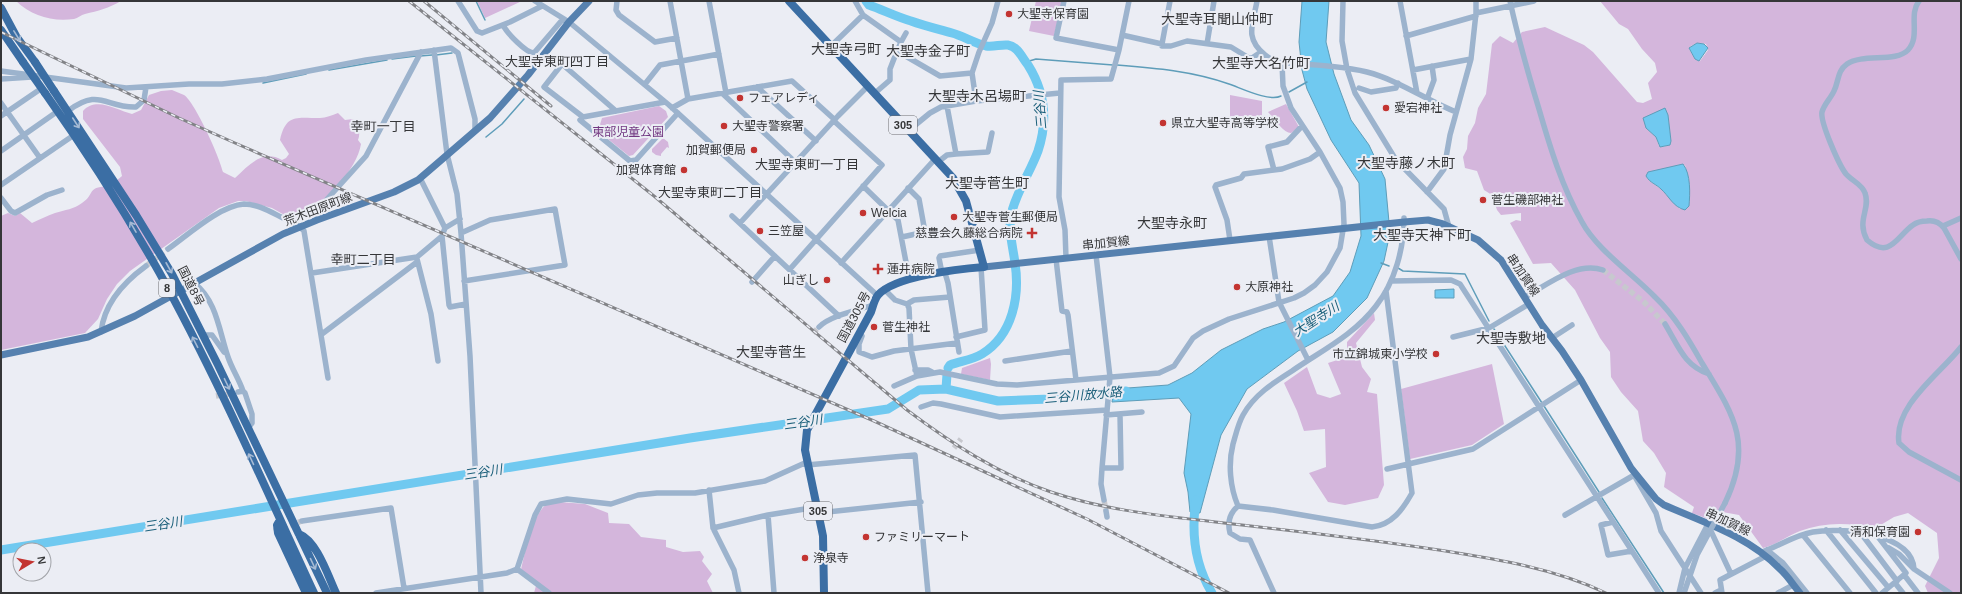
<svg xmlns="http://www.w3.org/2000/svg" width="1962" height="594" font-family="Arial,'Noto Sans JP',sans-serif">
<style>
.green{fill:#d4b6dc;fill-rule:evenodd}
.water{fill:#70c9f0;stroke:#5e9db9}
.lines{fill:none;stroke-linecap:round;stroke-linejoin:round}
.stream{stroke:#5e9db9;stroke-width:1.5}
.river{stroke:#70c9f0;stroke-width:9}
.minor-tunnel{stroke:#c7c8ce;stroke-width:5.5;stroke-dasharray:5.5 3;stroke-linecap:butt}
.minor{stroke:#9cb3cd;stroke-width:5.5}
.major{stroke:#5681af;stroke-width:7}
.highway{stroke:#3b6ea4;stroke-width:8}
.rail-casing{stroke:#828387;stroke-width:3}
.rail{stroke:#ebedf4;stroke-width:1.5;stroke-dasharray:4.5;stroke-linecap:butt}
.minor-bridge{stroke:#9cb3cd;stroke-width:5.5}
.highway-bridge{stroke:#3b6ea4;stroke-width:8}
.oneway{stroke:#a5bad4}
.poi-dot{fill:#c33431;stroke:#ebedf4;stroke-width:1.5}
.labels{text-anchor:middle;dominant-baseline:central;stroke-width:4;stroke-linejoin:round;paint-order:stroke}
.shield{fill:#ebedf4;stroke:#6c6d70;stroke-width:1}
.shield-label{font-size:11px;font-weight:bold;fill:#353638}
.poi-label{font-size:12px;fill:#353638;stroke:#ebedf4;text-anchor:start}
.park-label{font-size:12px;fill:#723781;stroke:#ebedf4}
.street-label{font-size:12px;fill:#353638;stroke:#ebedf4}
.neighbourhood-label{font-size:13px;fill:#353638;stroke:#ebedf4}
.water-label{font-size:13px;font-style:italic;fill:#195e79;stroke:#ebedf4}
.quarter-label{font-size:14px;fill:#353638;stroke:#ebedf4}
</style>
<rect width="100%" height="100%" fill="#ebedf4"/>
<!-- green -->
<path class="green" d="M16 1H121C109 8 98 11 85 14 81 15 78 18 74 19 52 22 32 16 16 1Z
M477 1H522L485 18Z
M1036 1H1062L1054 36 1029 31Z
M1600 1H1961V593H1928L1925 586 1939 558 1937 533 1908 513 1894 517 1874 529C1850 522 1824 522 1800 531 1787 536 1776 545 1763 548L1739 515 1717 511 1711 520 1692 513 1694 507 1664 487 1666 473 1654 453 1643 441 1638 411 1621 392 1611 377 1610 352 1600 338 1575 290 1551 263 1533 264 1510 223 1516 220 1521 221V213L1501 215 1497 210 1492 195 1484 190 1477 171 1465 168 1463 157 1467 149 1468 136 1475 123 1478 108 1486 94 1492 44 1500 36 1513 43 1522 32 1545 27 1584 45 1593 52 1637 102 1643 103 1652 99 1648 83 1657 72 1655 63 1642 49 1628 29 1619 24ZM1697 43 1706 44 1708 50 1700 61 1695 59 1689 49 1691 46ZM1668 115 1671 144 1663 147 1659 146 1656 137 1646 128ZM1685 165 1689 187V206L1680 209 1661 189 1651 182Z
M172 90C176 92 180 93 184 95 195 102 220 158 223 172L235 178C249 165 262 149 282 160L286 158 289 154 280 140C286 113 297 118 320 118 326 118 332 115 338 113L345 120 353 119C358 125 361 133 358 140L361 144C357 169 326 201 306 216L299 218H290L272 208 246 201H238L219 208 130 271 117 284 107 299 98 319 85 333 1 350V216L8 213 15 216 20 213 32 223C40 219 47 216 55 213 65 210 74 209 82 203 96 194 85 187 110 186L122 176 120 167 83 119V111C96 96 117 110 132 114L141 110 149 95 161 91Z
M1230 95 1262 101V128L1237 124V128L1230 129Z
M1286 104 1299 127C1297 128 1293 132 1291 133 1283 133 1273 117 1268 112Z
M659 106 666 111 668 117 633 155 629 156 598 131 602 118Z
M663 138 668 142 669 148 667 147 661 154V156L656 155 652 152V149Z
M1374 313 1375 320 1356 343 1362 367 1371 379 1367 392 1377 394 1384 485 1378 498 1345 505 1328 502 1309 473 1326 467 1325 429 1304 431 1297 411 1284 383 1307 367 1317 394 1330 398 1341 394 1328 363 1347 357V342Z
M990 358 991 364 990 380 961 374 962 368Z
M1492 364 1504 424 1472 445 1410 459 1401 389Z
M559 502 585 504 608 513 609 523 629 524 641 537 666 540V547L683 552 700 551 704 557 702 561 712 574 707 581 713 593H534L537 582 521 570C524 556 533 513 546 505 550 504 555 503 559 502Z"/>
<!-- water -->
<path class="water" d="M1302 1H1329L1326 42 1334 74 1351 120 1369 145 1385 179 1390 233 1384 261 1367 298 1333 332 1298 351 1247 389 1221 435 1200 513 1190 512 1188 492 1184 473 1191 414 1179 398 1112 402 1114 389 1168 385 1192 373 1221 350 1263 329 1284 322 1333 296 1350 272 1361 236 1359 183 1331 140 1307 89 1302 70 1299 42Z
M1697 43 1704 44 1708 48 1699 61 1695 59 1689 48Z
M1665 108 1668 115 1671 141 1670 145 1660 147 1656 137 1646 128 1643 118Z
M1683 164C1691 174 1690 194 1689 206L1685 210C1673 207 1669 196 1661 189 1656 184 1650 183 1646 176L1648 172Z
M1454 289V298H1435V290Z"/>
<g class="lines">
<!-- stream -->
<path class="stream" d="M476 1 485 20
M436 55 452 53
M420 56 432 55
M392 59 416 56
M1026 62 1036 59 1113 65
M1117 65C1155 68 1192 71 1229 84 1241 88 1269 102 1281 96
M329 70 387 60
M263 83 306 74
M1289 92 1307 82
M486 137 502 124 524 99
M1381 263 1389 266
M1398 268 1403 271 1465 274 1489 321
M1494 329 1542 403
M1544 406 1599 492
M1602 498 1664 593"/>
<!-- river -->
<path class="river" d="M866 1 869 5C883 10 897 17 911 21 925 26 938 29 952 33 963 36 974 43 986 46 997 48 1008 40 1017 50 1021 54 1024 60 1028 65 1045 92 1048 121 1038 151 1030 173 1016 192 1011 215 1008 231 1013 247 1015 263 1020 296 1013 335 982 354 972 360 961 361 950 365L948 368
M946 389 947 374
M1196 500C1191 533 1195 565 1212 593
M1 550 690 438 888 409 919 390 946 389 998 401 1050 399 1126 391"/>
<!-- minor-tunnel -->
<path class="minor-tunnel" d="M146 266 168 249
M1603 270 1644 302 1665 324
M813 333 819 327
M216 396 234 393
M954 448 961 439
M1104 500 1106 511
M274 531 302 521"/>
<!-- minor -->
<path class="minor" d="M458 1 477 31 482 33 510 22 542 6
M535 1 569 22 669 105 878 296
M617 1 616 10 619 15 655 42 677 38
M670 1 688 99
M709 1 726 93
M855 1 863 15 901 42 897 51 940 76 972 73
M1064 1 1056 38 1119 50
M1257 1C1253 24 1244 38 1265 55 1270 59 1275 62 1282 63 1307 64 1343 66 1367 72 1398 80 1426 100 1456 112
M1343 1 1342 41 1347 69 1355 93 1396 160 1444 209 1449 227
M1400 1 1417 93
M1510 1C1518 38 1528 73 1539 109 1550 147 1562 187 1582 222 1597 250 1633 274 1655 297 1675 316 1689 340 1702 363 1733 414 1754 443 1725 503
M1919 1C1908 15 1921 36 1908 50 1896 63 1863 53 1847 64 1837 71 1839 81 1834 91 1831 98 1824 104 1822 112 1820 122 1839 165 1846 174 1852 181 1862 184 1865 193 1871 209 1856 220 1867 240 1890 260 1897 236 1913 225 1917 222 1922 221 1927 221 1934 220 1940 223 1944 228L1961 259
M1476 13 1534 1
M503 25C507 33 526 53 534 53L563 19
M1122 35 1162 44V46H1171L1187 41 1231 47 1249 58H1252L1261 52
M1406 36 1476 16
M901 42 906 33
M1162 44 1170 1
M1207 44 1214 1
M831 46 863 15
M434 50 447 154 457 194 461 233 470 356 481 593
M1413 70 1471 59
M1 71 126 88 189 84H222L267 79 366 60 451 48 458 53 475 119V130
M1 79 32 77
M645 84 660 65 719 54
M757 87 816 141
M1359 88 1371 92 1396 88 1398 83
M875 93 890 80V69L897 51
M723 94 795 162
M1427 99 1434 80 1432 66
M976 101 972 73 979 52 992 23 998 1
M665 102 583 117 580 120 630 161 636 160 678 113
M1 103 40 158
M672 108 688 99 792 81 835 120
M68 111C100 87 105 108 136 107L144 100 146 87
M1 116 42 88
M583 117 544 87 562 64 616 111
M908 131 930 113 941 107 976 101 1060 93
M1 151 58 111
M956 154 988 152 992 133
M938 162 947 155 956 154 947 106
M1274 170 1268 147 1287 142 1302 126
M420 178 445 228
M1 185 74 135
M863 186 898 220 909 278
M1427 192 1444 169 1450 135 1471 59 1476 13V1
M1 198 11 211 15 213 47 195 62 190
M732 216 839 316
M460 219 445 228 442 236 449 305 450 307 466 304
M317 220 320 207 366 156 421 52
M740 223 838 116 868 86
M1943 226 1961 218
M461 233 490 220 555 209 565 265 464 281
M1269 236 1279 302 1308 360
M902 237 925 232 919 199 908 188
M1230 240 1227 220 1215 187 1216 185 1241 178 1244 174 1282 169 1310 159 1320 152
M168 249C188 235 219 206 244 204 257 204 269 211 281 217 289 222 298 223 304 231L328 378
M1096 255 1110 377 1102 468 1101 484 1104 500
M1066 258 1065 230 1059 197 1061 80 1111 79 1119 50 1129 1
M417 259 431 314 438 361
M1056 259 1062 311 1067 312 1068 315 1076 380
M841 263 935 159
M790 269 882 165 834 121
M312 273 417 257 442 236
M942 273 939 258 940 256 980 250
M945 273 948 283 959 352
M1391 281 1451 280 1460 284 1659 593
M752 282 775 256
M194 283C217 301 219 331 228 357 232 369 239 379 243 391
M884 289 895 300 907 304 914 300 950 297
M1525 297C1547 285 1576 261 1603 270
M1665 324C1678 345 1684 366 1709 374
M819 327C829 316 858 310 873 305
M101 332C104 304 124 282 146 266
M322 334 417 262
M203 335H212L224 352
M862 336 859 344V352L872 357 894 351 957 343
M956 337 985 330 981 267
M1453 337 1489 328 1529 304
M1552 338 1572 325
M1961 347C1941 373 1893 406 1899 443L1909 452 1961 480
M1005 361 1072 351
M915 370H928L932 372
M917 376 940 372 997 384 1017 385 1159 373 1174 366 1193 338 1203 331 1229 319 1294 298 1304 293 1315 285 1327 272 1340 248 1344 224 1343 202 1340 188 1320 152 1291 108 1283 86 1282 63
M894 386 917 376 911 349 909 308 907 304
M238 392 243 391 245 393 252 414V423L248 428
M921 407 933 403 941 404 1000 417 1107 410
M1106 415 1142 412
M807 465 915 455 928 593
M1102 468H1121L1120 414
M1387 469 1473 449 1581 380
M1634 475 1656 513 1661 531 1701 593
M709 490 713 528 734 570 739 593
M1238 506C1230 487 1228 464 1233 444 1236 434 1238 424 1243 415 1254 395 1273 383 1292 371 1321 351 1354 335 1376 306 1395 282 1404 248 1404 218
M1106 511 1107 517
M818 513 921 502
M768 515 774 593
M1565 515 1636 474
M302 521 391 508 404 588
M1613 522 1601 525 1608 555 1632 551
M1709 527 1731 574
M713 528 768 515 817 507
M1826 530 1876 593
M1840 530 1888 587
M1860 532 1897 581
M1803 535 1850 593
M1879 538 1906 573 1882 593
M1889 548 1899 554 1914 569
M1767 550 1783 563 1807 593
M1762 552C1779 546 1795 535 1813 532 1841 527 1912 533 1914 569L1950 593
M517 569 549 593
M1905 576 1918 593
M1895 583 1903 593
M376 593 507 573 517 569 535 515 541 504 567 499 611 504 638 495 657 493H695L765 481 807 462
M1274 593 1250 540 1240 539 1230 533C1227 522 1230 513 1238 506L1273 510 1372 527C1392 525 1403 509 1412 493L1386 291
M1679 593 1685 568 1708 524
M1715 593 1721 590
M1722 593 1720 580 1766 556
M1778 593 1793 585"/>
<!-- major -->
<path class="major" d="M984 267 1404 222 1428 220 1443 224 1478 240 1501 260 1542 325 1562 351 1581 380 1631 468 1656 499 1664 505C1705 523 1748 536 1780 569 1788 576 1793 585 1800 593
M1 355 88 337 135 316 283 234 317 220 394 192 418 180 490 118 528 75 569 22 589 1"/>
<!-- highway -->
<path class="highway" d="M789 1 953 178 966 201 984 267C958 269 895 276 878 295 874 300 873 307 871 312L807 430 805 450 823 536 824 593
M1 8 16 36 35 62
M1 30 23 62
M54 91 136 215 172 274 218 365 327 593
M45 93C86 151 124 210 159 272 216 375 264 485 314 593
M280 520 277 525 278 533 306 593
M299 534C317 541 328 576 336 593"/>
<!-- rail casing -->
<g class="rail-casing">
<path id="rail" d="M409 1 654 196 907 410C951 443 998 474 1051 492 1107 511 1165 516 1224 523 1296 531 1368 539 1439 550 1496 559 1554 568 1606 593
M424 1 551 106
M1 32 179 118 235 143 874 421 1087 519 1229 593"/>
</g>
<!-- rail -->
<use href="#rail" class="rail"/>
<!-- minor-bridge -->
<path class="minor-bridge" d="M1684 593 1697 555 1725 503"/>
<!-- highway-bridge -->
<path class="highway-bridge" d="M23 62 45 93
M35 62 54 91"/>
</g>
<!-- one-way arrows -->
<defs><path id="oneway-shaft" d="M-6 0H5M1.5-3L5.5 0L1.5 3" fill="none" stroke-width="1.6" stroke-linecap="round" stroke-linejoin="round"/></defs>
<g class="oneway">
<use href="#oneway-shaft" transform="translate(17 36) rotate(58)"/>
<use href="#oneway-shaft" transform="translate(76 123) rotate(57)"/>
<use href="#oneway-shaft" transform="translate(133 227) rotate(-120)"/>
<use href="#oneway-shaft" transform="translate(169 268) rotate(61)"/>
<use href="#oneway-shaft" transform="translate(195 342) rotate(-117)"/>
<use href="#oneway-shaft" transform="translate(227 384) rotate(64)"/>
<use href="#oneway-shaft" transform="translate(251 459) rotate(-115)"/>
<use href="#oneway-shaft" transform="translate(313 564) rotate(65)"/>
</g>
<!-- markers -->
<g class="poi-dot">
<circle cx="1009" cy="14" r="4"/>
<circle cx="740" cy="98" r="4"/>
<circle cx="1386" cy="108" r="4"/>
<circle cx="1163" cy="123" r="4"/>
<circle cx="724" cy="126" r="4"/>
<circle cx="754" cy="150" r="4"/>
<circle cx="684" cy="170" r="4"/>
<circle cx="1483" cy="200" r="4"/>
<circle cx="863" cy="213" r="4"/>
<circle cx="954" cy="217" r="4"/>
<circle cx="760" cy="231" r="4"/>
<path d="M1030 227h4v4h4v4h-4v4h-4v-4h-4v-4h4z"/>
<path d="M876 263h4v4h4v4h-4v4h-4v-4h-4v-4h4z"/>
<circle cx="827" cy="280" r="4"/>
<circle cx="1237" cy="287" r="4"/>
<circle cx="874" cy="327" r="4"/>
<circle cx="1436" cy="354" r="4"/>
<circle cx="1918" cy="532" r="4"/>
<circle cx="866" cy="537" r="4"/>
<circle cx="805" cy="558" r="4"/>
</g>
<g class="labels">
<!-- shield labels -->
<g class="shield">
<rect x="889" y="116" width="28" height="18" rx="3"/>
<rect x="159" y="279" width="16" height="18" rx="3"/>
<rect x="804" y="502" width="28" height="18" rx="3"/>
</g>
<g class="shield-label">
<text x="903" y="125">305</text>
<text x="167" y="288">8</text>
<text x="818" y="511">305</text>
</g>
<!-- poi labels -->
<g class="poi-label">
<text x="1017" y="14">大聖寺保育園</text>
<text x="748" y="98">フェアレディ</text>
<text x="1394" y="108">愛宕神社</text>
<text x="1171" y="123">県立大聖寺高等学校</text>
<text x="732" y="126">大聖寺警察署</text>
<text x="746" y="150" text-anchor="end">加賀郵便局</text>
<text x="676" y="170" text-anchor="end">加賀体育館</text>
<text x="1491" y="200">菅生磯部神社</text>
<text x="871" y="213">Welcia</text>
<text x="962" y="217">大聖寺菅生郵便局</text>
<text x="768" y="231">三笠屋</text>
<text x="1023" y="233" text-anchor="end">慈豊会久藤総合病院</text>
<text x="887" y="269">蓮井病院</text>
<text x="819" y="280" text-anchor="end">山ぎし</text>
<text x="1245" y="287">大原神社</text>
<text x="882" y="327">菅生神社</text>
<text x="1428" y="354" text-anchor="end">市立錦城東小学校</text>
<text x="1910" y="532" text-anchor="end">清和保育園</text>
<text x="874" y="537">ファミリーマート</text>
<text x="813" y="558">浄泉寺</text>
</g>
<!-- park labels -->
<g class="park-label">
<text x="628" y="132">東部児童公園</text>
</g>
<!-- street labels -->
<g class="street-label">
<text transform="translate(318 209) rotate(-21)">荒木田原町線</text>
<text transform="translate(1106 243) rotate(-6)">串加賀線</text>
<text transform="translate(1523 275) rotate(56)">串加賀線</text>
<text transform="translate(191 286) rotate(63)">国道8号</text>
<text transform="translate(854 317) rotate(-62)">国道305号</text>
<text transform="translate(1728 522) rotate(25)">串加賀線</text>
</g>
<!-- neighbourhood labels -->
<g class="neighbourhood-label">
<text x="557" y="61">大聖寺東町四丁目</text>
<text x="383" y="126">幸町一丁目</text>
<text x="807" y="164">大聖寺東町一丁目</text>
<text x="710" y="192">大聖寺東町二丁目</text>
<text x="363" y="259">幸町二丁目</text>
</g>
<!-- water labels -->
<g class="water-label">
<text transform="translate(1040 110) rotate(-95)">三谷川</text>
<text transform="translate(1316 319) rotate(-33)">大聖寺川</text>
<text transform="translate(1083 395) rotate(-5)">三谷川放水路</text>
<text transform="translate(803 422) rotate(-8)">三谷川</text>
<text transform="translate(483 472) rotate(-9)">三谷川</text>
<text transform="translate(163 524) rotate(-9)">三谷川</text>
</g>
<!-- quarter labels -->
<g class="quarter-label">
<text x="1217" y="19">大聖寺耳聞山仲町</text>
<text x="846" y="49">大聖寺弓町</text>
<text x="928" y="51">大聖寺金子町</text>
<text x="1261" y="63">大聖寺大名竹町</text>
<text x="977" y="96">大聖寺木呂場町</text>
<text x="1406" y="163">大聖寺藤ノ木町</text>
<text x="987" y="183">大聖寺菅生町</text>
<text x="1172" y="223">大聖寺永町</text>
<text x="1422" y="235">大聖寺天神下町</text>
<text x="1511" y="338">大聖寺敷地</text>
<text x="771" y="352">大聖寺菅生</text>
</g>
</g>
<!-- border -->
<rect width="1962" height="594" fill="none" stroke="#353638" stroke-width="4"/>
<!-- north arrow -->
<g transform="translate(32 562) rotate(80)"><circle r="19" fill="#ebedf4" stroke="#a2a4a9"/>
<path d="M0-3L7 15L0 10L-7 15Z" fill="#c33431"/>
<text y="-6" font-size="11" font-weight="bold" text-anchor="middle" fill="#353638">N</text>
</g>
</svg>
